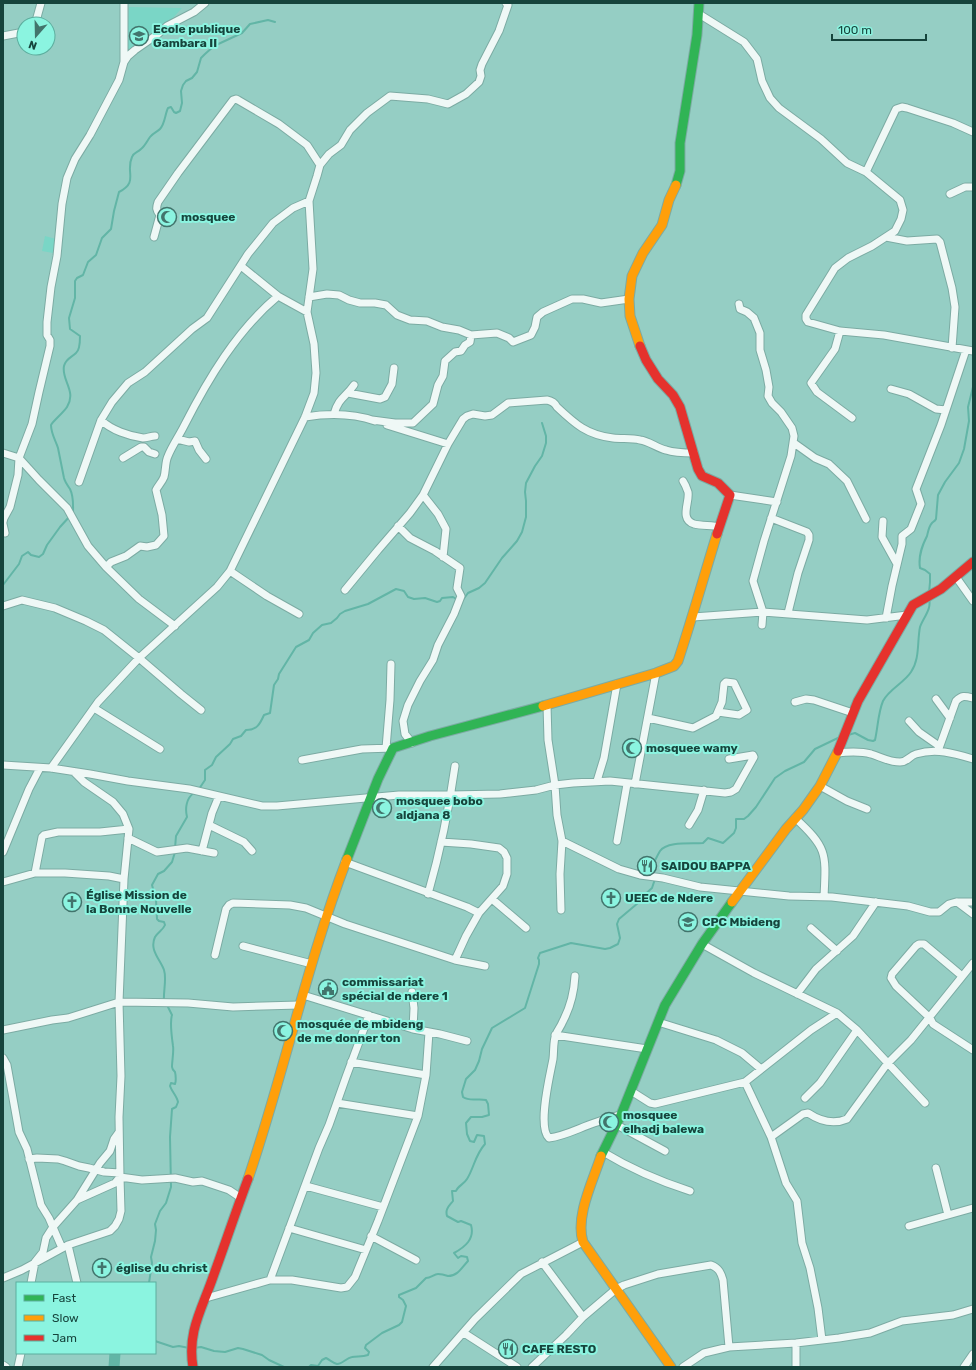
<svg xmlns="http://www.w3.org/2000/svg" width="976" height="1370" font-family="Rubik,sans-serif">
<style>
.built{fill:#7ad6c6}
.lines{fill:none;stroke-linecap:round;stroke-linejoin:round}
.stream{stroke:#62b5a6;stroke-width:2}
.river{stroke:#62b5a6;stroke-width:11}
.street-casing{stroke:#7caba3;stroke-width:9}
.fast-casing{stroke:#7caba3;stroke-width:11}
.slow-casing{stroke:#7caba3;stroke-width:11}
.jam-casing{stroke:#7caba3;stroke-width:11}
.street{stroke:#eff8f6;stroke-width:7}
.fast{stroke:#30b455;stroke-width:9}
.slow{stroke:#ff9f0a;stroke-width:9}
.jam{stroke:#e5322d;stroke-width:9}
.labels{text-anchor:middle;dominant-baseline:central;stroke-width:4;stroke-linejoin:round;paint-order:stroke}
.poi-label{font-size:12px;font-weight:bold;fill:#16443c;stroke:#8bf4e0;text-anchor:start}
</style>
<rect width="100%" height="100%" fill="#95cec4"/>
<!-- built -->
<path class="built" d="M129 7 182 8 172 19 127 53Z
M45 236 56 239 53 253 42 251Z"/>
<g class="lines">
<!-- stream -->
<path class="stream" d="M73 513C73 505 74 497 70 489 68 486 65 482 64 478 62 468 60 458 58 448 56 441 51 434 51 425 52 422 64 412 67 407 77 391 61 380 64 366 66 358 71 358 76 353 80 350 80 341 80 336L70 329 69 318 75 298V281L77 278 83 275 88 262 96 255 102 238 111 229 114 211 119 192C139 182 125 172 132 157 134 152 137 153 141 149 145 146 147 141 150 137 153 133 157 132 160 129 165 124 165 114 168 108L171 107 174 112 176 113 180 111 182 103 181 91 183 85 186 81 192 78 197 72 201 58 205 54 214 46 242 33 250 24 268 20 275 22
M3 585 19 564 22 556 28 552 31 555 39 557 43 554 47 545 60 527 70 516
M929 593 930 582V574L925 570 920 568C918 556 922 546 927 536 928 532 929 526 932 523 933 522 935 521 936 519L938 495 945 482 959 463 964 449 969 421 968 407 973 387
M462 601 468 593 479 588 485 583 502 558 517 541 522 532 526 517V501L525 492 526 483 535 466 542 456 546 443V436L542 423
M848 735 855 733 868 740 873 741 875 740C878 727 878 713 883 701 889 689 904 683 911 672 920 659 917 642 920 627 923 618 932 609 929 599
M199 789 205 780V770L212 765 216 757 230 744 233 739 241 736 246 730C257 730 260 724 264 715L270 713 274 685 278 679 279 674 296 647 309 640 313 633 322 625 331 623 337 618 340 614 345 611 368 604 396 589 404 591 408 597 414 599 425 598 437 602 440 601 442 598 453 597 458 600
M175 848 176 836 187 817C185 809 186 798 194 793
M164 1002C163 992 167 979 164 970 160 959 149 950 155 937 158 932 163 930 165 925L164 922 159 921 157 919 156 900 152 885 158 874 164 871 172 862 175 852
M149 1283 152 1263 151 1257 155 1241 156 1230 155 1224 160 1211 166 1203 171 1187 170 1137 172 1109 176 1107 178 1102C177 1096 172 1092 170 1086L171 1083 175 1084C176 1082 176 1076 175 1072 174 1071 172 1069 172 1067 172 1061 174 1051 173 1046 172 1039 170 1021 172 1015L167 1005
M155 1341 173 1347 179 1346 189 1348
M193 1348 201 1347 214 1351 225 1352 238 1348 243 1349 262 1355 269 1360 284 1367
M309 1367 311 1365 318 1366 322 1360 326 1358C330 1360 333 1363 337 1364 343 1364 346 1358 352 1357 357 1356 362 1357 368 1355L369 1352 365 1348 366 1345 382 1333 399 1325 402 1322 406 1306 403 1300 399 1297V1295L416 1288 426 1278C431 1278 434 1274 438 1274 442 1274 445 1275 448 1276 458 1276 462 1267 468 1261L467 1257 461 1256 458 1258 454 1253C465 1247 475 1239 471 1225L461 1221 458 1222 447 1216C445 1209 449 1206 453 1201L452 1191H456C458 1186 464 1184 467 1179 474 1168 475 1155 485 1144L484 1136 477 1135 474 1142 470 1141 467 1134 466 1123 471 1117H482L489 1115 488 1104 486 1100C477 1098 470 1102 463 1097L462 1092 466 1079 475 1070 479 1061 482 1049 492 1028 525 1008 539 964V960L538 958 540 953 571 943 605 949 610 948 618 944 620 938 617 924 619 919 638 903 640 899 652 888 655 879 652 866C655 861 657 856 660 851 667 841 692 844 703 843L708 838 723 843 734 833 736 828V819H744L748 816 756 807 775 778 785 771 804 762 815 749 840 737"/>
<!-- river -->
<path class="river" d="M114 1367 115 1353"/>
<!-- street casing -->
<g class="street-casing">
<path id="street" d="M699 14 744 42 757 59 762 81 770 98 779 108 821 139 847 163 866 172
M33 24 36 21 41 3
M3 36 24 32
M124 62 128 56 135 50 158 34 167 26 194 12 205 3
M973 132 953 123 907 108 902 107 896 109 866 172 900 200 903 210 901 219 895 231 872 246 848 258 835 268 806 315V319L808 322 840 331 884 335 973 351
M320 165 329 154 341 145 350 130 367 113 390 96 428 99 448 104 466 94 479 82 481 76 480 70 482 64 499 31 508 5 506 3
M950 194 965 187H973
M154 237 160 215C156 210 156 208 158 202L178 173 233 100 236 99 238 100 279 124 307 145 320 165
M886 237 907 241 937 239 940 242 952 288 955 307 952 348
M241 266 278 296
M309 297 327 294 339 295 349 300 360 303H375L386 305 397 315 410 320 427 321 442 327 459 330 471 335 497 333 509 338 513 342 531 335 535 327 537 317 543 312 572 299H583L601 303 629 299
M739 304 740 309 747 312 754 318 760 333V350L766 370 769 387 768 396 772 403 781 412 792 428 794 436 791 456 764 541 753 581 763 612 762 625
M840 331 835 349 811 383 817 392 852 418
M891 389 909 394 936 409 946 410
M348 393 380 399 385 397 392 384 394 368
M334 414C339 397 345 398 354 385
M305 417C330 413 352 413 375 421
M101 420C111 430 129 436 143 438 147 438 151 436 155 436
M372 420 395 423H413L433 404 438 385 443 376 445 361 455 352 461 351 465 345 470 342 471 335
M387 425 448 444
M177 439 189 442 195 441 199 450 206 459
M794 443 815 458 829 464 847 481 866 519
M3 453 19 458 39 480 67 508 88 546 106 567 139 599 175 626
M123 458 141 447H144L149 452 155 454
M683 481C685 484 687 489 688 492 690 502 679 519 694 524 702 526 712 525 720 527
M79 482 101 420 112 402 128 383 145 372 192 329 207 318 248 254 273 223 293 208 309 201
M423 495 438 514 446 529 443 557
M730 495 777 502
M771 518 807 532 809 535V540L798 573 788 613
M883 521 882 537 897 564
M3 522 4 518 10 507 18 475 19 458 32 424 39 392 50 346V340L47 335V322L51 287 57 256 62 204 67 178 75 159 90 135 119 80 124 62V3
M3 524 5 533
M398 526 410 538 435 551 460 568 457 588 461 596 454 614 438 645 433 660 420 681 408 705 403 721 405 734 412 743
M106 567 111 562 126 556 140 546 147 547 156 545 164 536 162 515 156 490C158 486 162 482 164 477 166 470 165 462 168 456 172 446 179 436 184 426 208 379 237 330 278 296L307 312
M230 571 267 596 299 614
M956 577 973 601
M345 590 378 550 410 513 423 495 448 444 463 419 467 416 473 414 485 416 492 415 508 403 547 400C552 401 555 403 557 407 575 424 587 435 613 438 622 439 632 438 640 440 649 441 657 448 666 450 675 453 684 453 694 453
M3 606 22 600 55 608 86 621 104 630 139 658 98 702 51 768
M693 617 763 612 867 620 907 615
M886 618 892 586 902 544V536L911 529 921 504 916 489 941 425 966 350
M936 699 950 718
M795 702 806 699 814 700 853 713
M547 705 548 740 555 785 557 815 562 841 560 874 561 910
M94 708 160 749
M201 710 181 694 139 658 217 587 230 571 305 417 314 393 316 373 314 344 307 312 313 269 309 201 317 176 320 165
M648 718 693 728 716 716 722 702 724 684 726 682 734 683 747 710 739 715 718 712
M909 721 919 732 939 746
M386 748 390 700 391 664
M938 751 956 701C962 695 965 696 973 698
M837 753C847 752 860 751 871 754 881 757 889 762 900 762 908 762 909 756 916 754 936 748 953 753 973 759
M302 760 362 749 393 748
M3 765 51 768 90 774 128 781 189 789 262 806H277L399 795H451L500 794 536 790 555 785 573 783 610 781 725 793 731 792 736 789 754 757 753 755 729 759
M597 781 604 758 617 684
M635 784 656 673
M820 786 847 801 867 809
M795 818C828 848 826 854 824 897
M209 825 244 842 252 851
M689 825 698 810 704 790
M128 838 157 852 187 848 214 853
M562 841 619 869 640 875 663 878 700 887 789 896 832 897 908 906 930 912H939L949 904 956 902H973
M617 841 627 784
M202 851 212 813 219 796
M3 852 29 789 40 768
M345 862 467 907 479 913 503 886 507 874V858L504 852 499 848 471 844 441 842
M35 873 42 837 44 835 58 832H100L129 829
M3 882 35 873H65L109 876 124 879
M428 894C440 852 449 809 455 766
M492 899 526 928
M957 902 973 914
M811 928 837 951
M702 944 754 973 837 1013 857 1030 925 1103
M243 946 312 964
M215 955 226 909 229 905 233 903 290 905 306 908 345 924 455 960 485 966
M455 960 466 936 479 913
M575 976C574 993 571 1006 563 1021 561 1026 558 1030 556 1034 553 1041 554 1051 553 1059 550 1075 537 1127 549 1138 565 1136 579 1128 594 1123 603 1120 612 1117 621 1115
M962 976 924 944H919L916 946 892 974 891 978 896 986 930 1018 933 1024 973 1050
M412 992 414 1008 413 1029
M797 994 816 969 853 936 876 902
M303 995 413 1029 440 1034 467 1041
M658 1022 716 1040 742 1053 761 1069
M3 1030 52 1020 68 1018 119 1002 188 1003 233 1007 299 1005
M555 1035 647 1049
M3 1058 7 1065 19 1132 27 1149 41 1205 49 1218 62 1248
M351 1062 426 1075
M631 1091 650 1103 655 1104 745 1082
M805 1098 820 1083 857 1030
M337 1103 418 1116
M617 1125 665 1151
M771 1137 803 1114 808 1113C820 1121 833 1125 847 1119L887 1064 911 1040 973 963
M603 1152C631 1169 659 1181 690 1191
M29 1159 37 1158 58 1159 65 1161 79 1166 89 1168 104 1172 120 1173
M936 1168 948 1215
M306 1186 383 1207
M77 1200 100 1163 110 1151 114 1139 119 1132
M909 1226 973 1208
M289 1228 366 1250
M371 1236 416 1260
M68 1245 77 1283
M542 1262 583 1317
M3 1278 22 1270 68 1245 110 1231 115 1226 119 1219 121 1211 120 1177 119 1117 121 1076 119 1002 124 879 129 829 123 814 113 802 84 782 75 773
M270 1280H292L341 1288 347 1287 355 1277 378 1221 418 1116 426 1075 429 1032
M31 1283 35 1262 43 1252 46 1238 53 1227 77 1200 115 1183 120 1177 142 1180 175 1178 193 1182 202 1181 229 1190 241 1198
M206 1298 270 1280 319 1148 329 1125 346 1077 369 1015
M464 1333 517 1367
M822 1340 818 1308 810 1268 802 1243 797 1201 786 1183 771 1137 745 1082 811 1030 837 1013
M3 1365 6 1367
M18 1367 21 1353
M433 1367 475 1319 521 1274 583 1242
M532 1367 566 1335 583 1317 616 1289 624 1285 658 1274 711 1265C719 1268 721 1273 723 1280L729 1347
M683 1367 704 1353 729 1347 796 1343 839 1338 870 1333 902 1321 953 1315 973 1309
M796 1367V1343
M964 1367 973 1354"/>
</g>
<!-- fast casing -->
<g class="fast-casing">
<path id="fast" d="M676 185 680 171V143L697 35 699 3
M347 859 378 779 393 748 430 736 543 706
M601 1156 621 1115 665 1005 702 944 732 902"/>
</g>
<!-- slow casing -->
<g class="slow-casing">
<path id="slow" d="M640 346 630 316 629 299 632 276 643 253 662 225 669 200 676 185
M543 706 656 673 674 666 678 661C692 619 704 576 717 534
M732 902 786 829 803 810 820 786 838 751
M601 1156C593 1181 575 1216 583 1242L671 1367
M248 1179C284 1073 307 963 347 859"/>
</g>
<!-- jam casing -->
<g class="jam-casing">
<path id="jam" d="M640 346 646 360 658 379 673 395 680 407 698 469 702 476 718 483 730 495 717 534
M838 751 858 701 913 605 941 589 973 562
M193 1367C187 1332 202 1309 213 1277 225 1244 236 1211 248 1179"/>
</g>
<!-- street -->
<use href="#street" class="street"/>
<!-- fast -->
<use href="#fast" class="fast"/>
<!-- slow -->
<use href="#slow" class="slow"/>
<!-- jam -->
<use href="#jam" class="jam"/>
</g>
<!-- icons -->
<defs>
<g id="school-ring" transform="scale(1)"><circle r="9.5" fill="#8bf4e0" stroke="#42746c" stroke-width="1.5"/><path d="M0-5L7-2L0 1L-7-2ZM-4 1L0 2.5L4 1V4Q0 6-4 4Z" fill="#42746c"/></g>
<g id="mosque-ring" transform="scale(1)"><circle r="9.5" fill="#8bf4e0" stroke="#42746c" stroke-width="1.5"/><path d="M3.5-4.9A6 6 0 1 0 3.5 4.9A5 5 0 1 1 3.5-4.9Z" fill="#42746c"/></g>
<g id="restaurant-ring" transform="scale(1)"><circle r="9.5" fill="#8bf4e0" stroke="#42746c" stroke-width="1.5"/><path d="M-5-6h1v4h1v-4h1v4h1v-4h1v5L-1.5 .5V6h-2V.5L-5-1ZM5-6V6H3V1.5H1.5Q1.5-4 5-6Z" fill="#42746c"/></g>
<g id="church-ring" transform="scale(1)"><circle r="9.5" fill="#8bf4e0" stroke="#42746c" stroke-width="1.5"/><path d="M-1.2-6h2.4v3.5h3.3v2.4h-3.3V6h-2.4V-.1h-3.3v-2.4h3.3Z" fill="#42746c"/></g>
<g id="civic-ring" transform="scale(1)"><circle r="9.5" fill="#8bf4e0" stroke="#42746c" stroke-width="1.5"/><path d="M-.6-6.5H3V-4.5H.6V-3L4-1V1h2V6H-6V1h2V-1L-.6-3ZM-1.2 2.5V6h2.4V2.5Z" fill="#42746c"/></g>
</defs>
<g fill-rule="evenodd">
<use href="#school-ring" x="139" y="36"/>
<use href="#mosque-ring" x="167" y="217"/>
<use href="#mosque-ring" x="632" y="748"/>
<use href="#mosque-ring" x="382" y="808"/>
<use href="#restaurant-ring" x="647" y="866"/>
<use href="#church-ring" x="611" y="898"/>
<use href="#church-ring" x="72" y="902"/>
<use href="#school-ring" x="688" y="922"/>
<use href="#civic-ring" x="328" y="989"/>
<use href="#mosque-ring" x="283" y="1031"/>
<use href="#mosque-ring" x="609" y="1122"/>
<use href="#church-ring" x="102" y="1268"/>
<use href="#restaurant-ring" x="508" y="1349"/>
</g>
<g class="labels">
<!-- poi labels -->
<g class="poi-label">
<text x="153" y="29">Ecole publique<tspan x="153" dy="14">Gambara II</tspan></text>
<text x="181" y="217">mosquee</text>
<text x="646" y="748">mosquee wamy</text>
<text x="396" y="801">mosquee bobo<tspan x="396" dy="14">aldjana 8</tspan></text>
<text x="661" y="866">SAIDOU BAPPA</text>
<text x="86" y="895">Église Mission de<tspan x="86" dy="14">la Bonne Nouvelle</tspan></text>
<text x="625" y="898">UEEC de Ndere</text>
<text x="702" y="922">CPC Mbideng</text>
<text x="342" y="982">commissariat<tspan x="342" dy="14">spécial de ndere 1</tspan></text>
<text x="297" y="1024">mosquée de mbideng<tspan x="297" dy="14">de me donner ton</tspan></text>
<text x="623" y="1115">mosquee<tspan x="623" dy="14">elhadj balewa</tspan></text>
<text x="116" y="1268">église du christ</text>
<text x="522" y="1349">CAFE RESTO</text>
</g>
</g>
<!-- border -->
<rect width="976" height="1370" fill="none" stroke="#16443c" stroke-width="8"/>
<!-- legend -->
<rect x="16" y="1282" width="140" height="72" fill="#8bf4e0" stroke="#5cae9e"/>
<rect x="24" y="1295" width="20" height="6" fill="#30b455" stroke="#5cae9e"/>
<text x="52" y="1302" font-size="12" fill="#16443c">Fast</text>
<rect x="24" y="1315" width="20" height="6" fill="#ff9f0a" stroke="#5cae9e"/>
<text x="52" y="1322" font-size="12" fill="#16443c">Slow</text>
<rect x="24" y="1335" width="20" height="6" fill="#e5322d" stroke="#5cae9e"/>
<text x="52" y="1342" font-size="12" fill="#16443c">Jam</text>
<!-- north arrow -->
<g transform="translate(36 36) rotate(200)"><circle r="19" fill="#8bf4e0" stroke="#5cae9e"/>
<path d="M0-3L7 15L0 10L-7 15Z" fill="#42746c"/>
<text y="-6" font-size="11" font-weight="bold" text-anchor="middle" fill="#16443c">N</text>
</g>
<!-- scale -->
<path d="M832 34v6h94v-6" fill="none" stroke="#16443c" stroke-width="2"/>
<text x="838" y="34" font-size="12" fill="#16443c" stroke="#8bf4e0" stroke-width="3" paint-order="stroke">100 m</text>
</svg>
